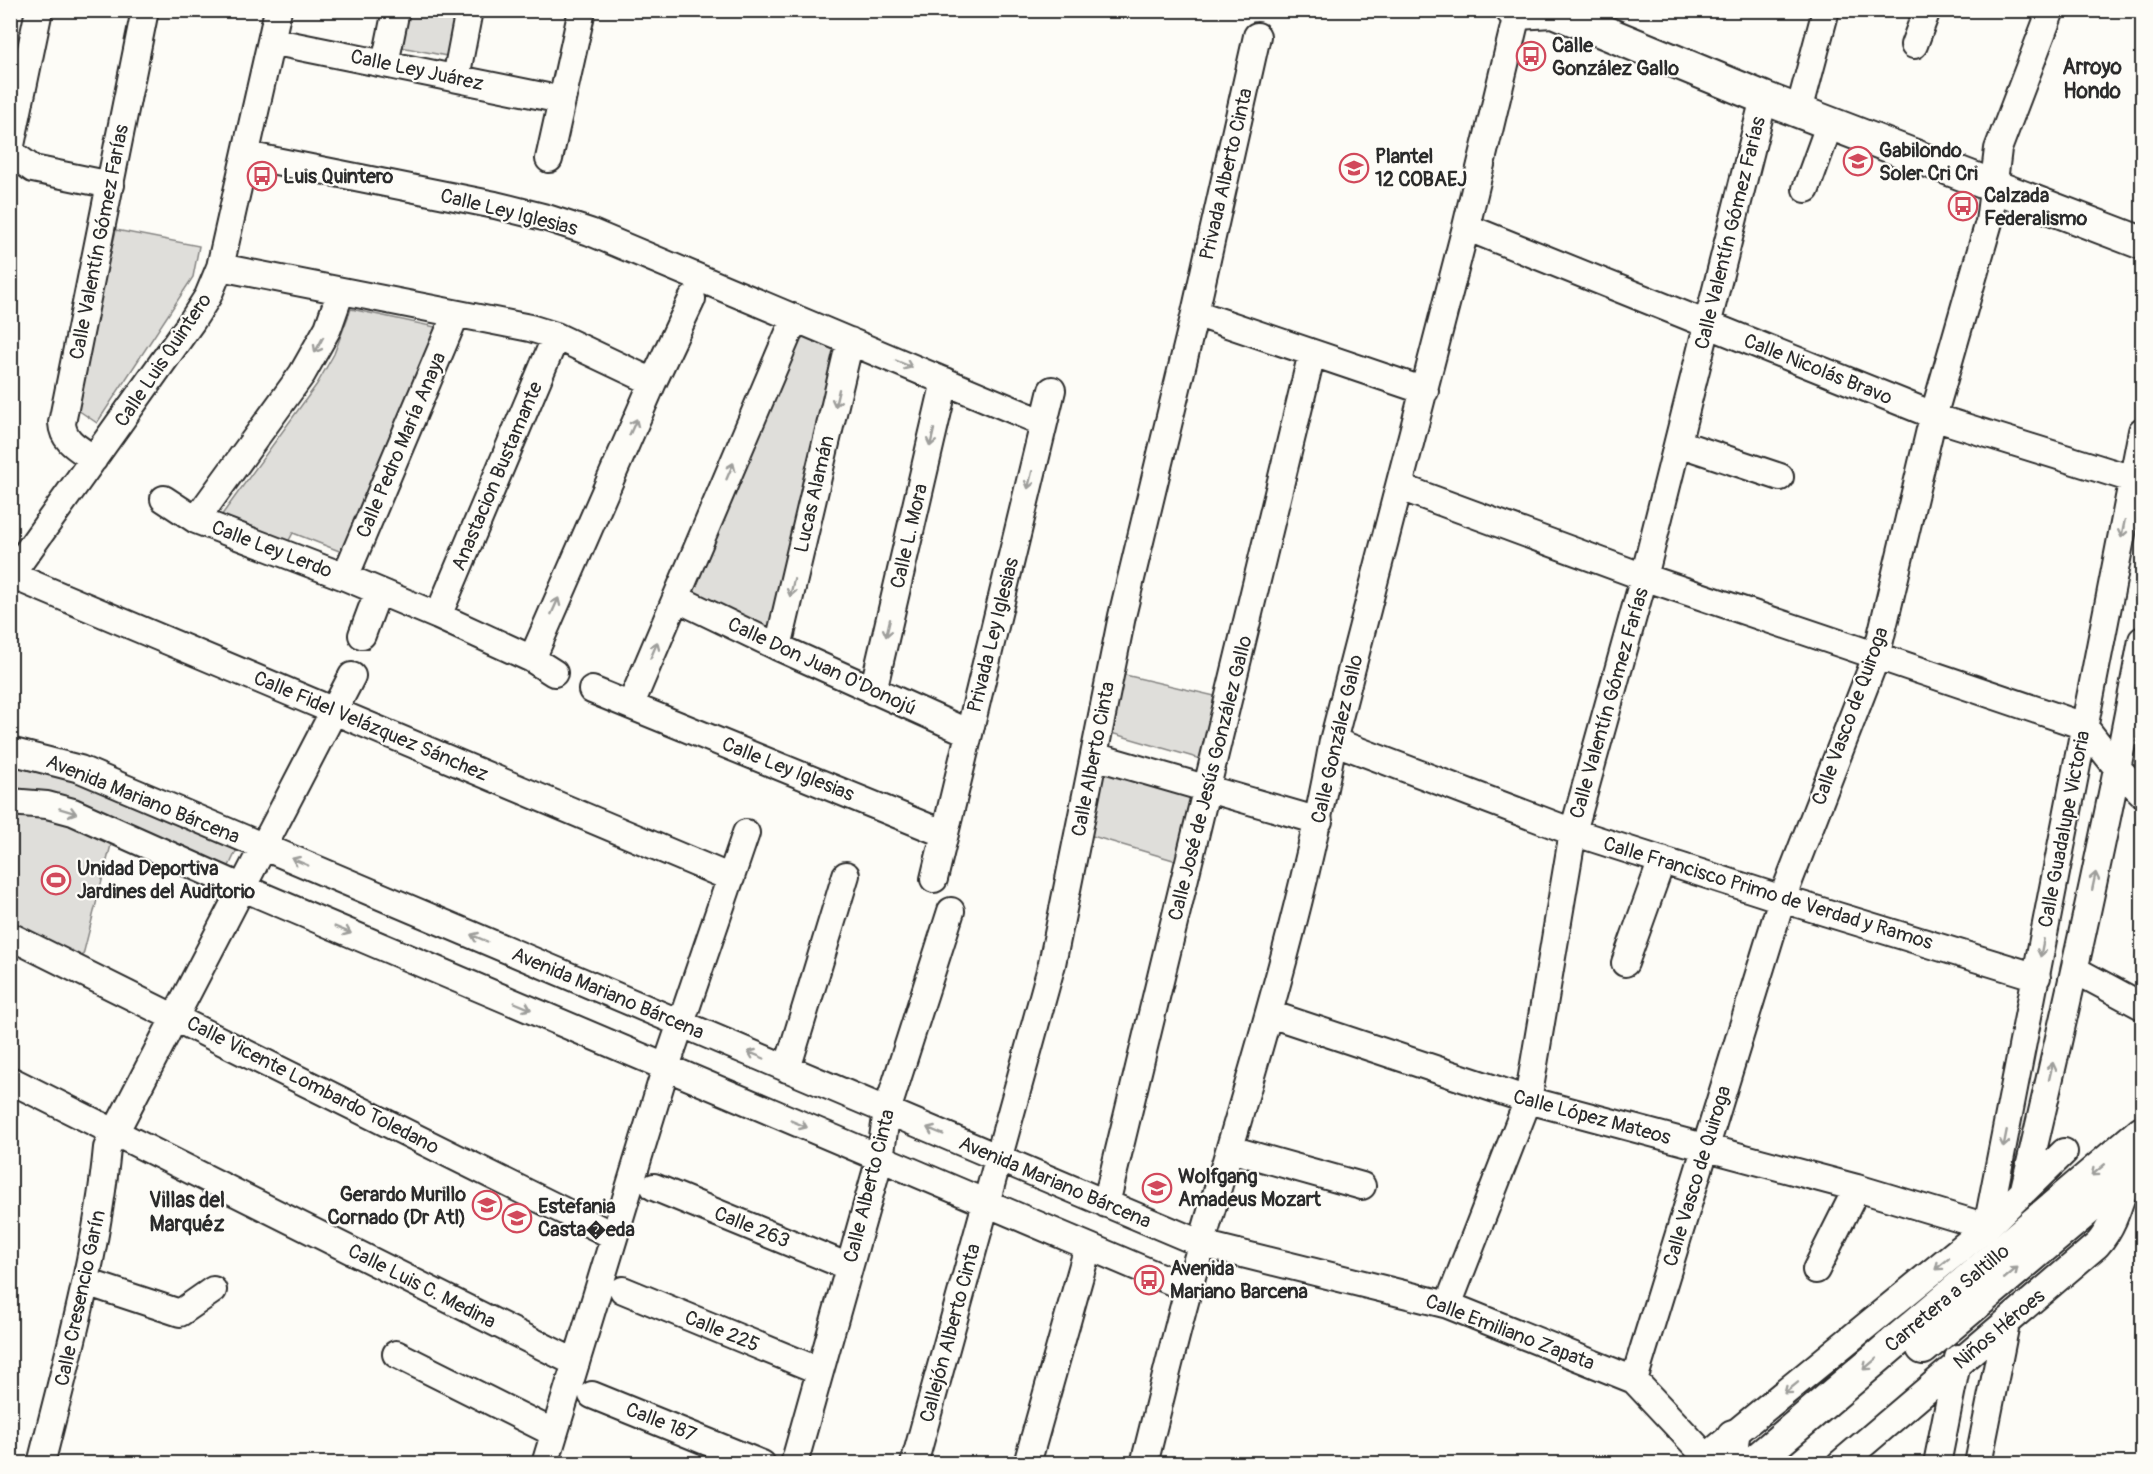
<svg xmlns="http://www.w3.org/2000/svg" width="2153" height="1474" font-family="Pangolin,sans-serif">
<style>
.green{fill:#dfdeda;stroke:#858482;stroke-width:1.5}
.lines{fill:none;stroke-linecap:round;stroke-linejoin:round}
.minor-casing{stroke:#2b2b2b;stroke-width:30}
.major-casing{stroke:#2b2b2b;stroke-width:36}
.minor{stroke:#fdfcf7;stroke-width:26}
.major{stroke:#fdfcf7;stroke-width:32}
.oneway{stroke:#9e9e9b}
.labels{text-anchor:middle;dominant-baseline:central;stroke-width:4.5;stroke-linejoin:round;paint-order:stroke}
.poi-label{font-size:20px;font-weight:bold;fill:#2b2b2b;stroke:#fdfcf7;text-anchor:start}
.street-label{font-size:20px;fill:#2b2b2b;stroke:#fdfcf7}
.neighbourhood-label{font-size:21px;font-weight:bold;fill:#2b2b2b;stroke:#fdfcf7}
</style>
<rect width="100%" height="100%" fill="#fdfcf7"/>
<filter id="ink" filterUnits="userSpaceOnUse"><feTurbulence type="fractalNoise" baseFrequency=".0167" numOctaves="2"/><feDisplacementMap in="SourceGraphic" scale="12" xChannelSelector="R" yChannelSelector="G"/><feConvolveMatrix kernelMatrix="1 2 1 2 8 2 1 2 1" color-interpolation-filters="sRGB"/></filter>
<g filter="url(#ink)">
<!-- green -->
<path class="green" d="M403 11H461L452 57 396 46Z
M116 230 199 246 193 277 97 423 75 408Z
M351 309 440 328 347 554 293 533 287 544 221 516 317 384 334 354Z
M800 335 838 350 773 631 692 593Z
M1121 674 1219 697 1204 760 1111 733Z
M10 759 76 777 241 841 229 866 67 803 11 796Z
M1102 769 1196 796 1180 862 1089 835Z
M10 808 114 833 81 963 11 928Z"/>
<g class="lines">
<!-- minor casing -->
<g class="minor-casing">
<path id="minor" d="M271 41 562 100
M1914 45 1927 10
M385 64 396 10
M456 78 469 10
M1799 111 1826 10
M10 150 39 10
M10 152 33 169 111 185
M246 155 495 205 547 218 590 232 1044 423
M549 159 582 10
M1806 189 1830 123
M1466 227 1923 411 1933 417 2142 482
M220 267 530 328 556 336 653 382
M1195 313 1425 391
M1678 443 1780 477
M94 459C80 449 63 442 62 423L145 10
M1400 487 1644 577 2084 726 2118 769 2142 793
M164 499 196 520 345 577 438 616 532 659 554 673
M196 520 302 374 328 328 341 291
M11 575 731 878
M10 576 192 321 208 296 220 267 278 10
M345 577 456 314
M676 598 778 647 969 733
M438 616 556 336
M362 635 378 592
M778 647 850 341
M532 659 653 382 692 299
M592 690 945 834
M873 691 945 381
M631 704 795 318
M1333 741 1573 832 1782 899 2037 977
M10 751 80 769 1202 1244 1448 1305 1634 1380 1713 1464
M1094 756 1319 821
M10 802 47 805 73 812 241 887 1189 1289
M934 879 1052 390
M10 936 614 1236
M1625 963 1662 860
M2075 970 2142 1006
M1270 1014 1528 1100 1857 1188 1987 1227
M787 1069 846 875
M10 1080 576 1363
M1230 1149 1362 1186
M654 1187 849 1267
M2024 1189C2067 1007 2108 824 2142 640
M1106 1204 1312 353
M1987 1227 2142 431
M1816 1270 1857 1188
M86 1282 180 1313 213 1290
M623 1290 820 1371
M1448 1305 1528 1100 1573 832 1644 577 1764 98
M396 1354 554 1433
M1634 1380 1782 899 1876 657 1933 417 1989 222 1998 149 2051 10
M592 1395 762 1464
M1717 1448 1987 1227 2064 1152
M41 1464C67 1359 97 1255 107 1148L352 676
M545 1464 666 1067 746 833
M794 1464 880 1158 887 1111 951 911
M914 1464 1052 964 1122 616 1195 313 1257 36
M1027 1464 1088 1247
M1144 1464C1159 1405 1173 1345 1189 1287 1241 1106 1300 927 1333 741L1466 227 1518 10
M1840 1464 2097 1245C2115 1225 2120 1200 2129 1174
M1937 1464 1958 1358
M1978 1464 2006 1323"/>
</g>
<!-- major casing -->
<g class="major-casing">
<path id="major" d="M1512 10 1517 13 1553 11 1764 98 2142 243
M1923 1348 2142 1163
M1730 1464 1733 1436
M1752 1464 2142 1132"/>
</g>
<!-- minor -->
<use href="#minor" class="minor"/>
<!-- major -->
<use href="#major" class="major"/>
</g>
<!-- one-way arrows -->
<defs><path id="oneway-shaft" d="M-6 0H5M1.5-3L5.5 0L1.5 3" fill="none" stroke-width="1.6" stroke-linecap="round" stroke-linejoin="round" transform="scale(1.5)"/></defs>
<g class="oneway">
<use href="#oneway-shaft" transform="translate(319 345) rotate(118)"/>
<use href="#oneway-shaft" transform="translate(904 364) rotate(23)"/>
<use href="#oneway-shaft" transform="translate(837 398) rotate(103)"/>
<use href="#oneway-shaft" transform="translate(633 427) rotate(-66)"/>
<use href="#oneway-shaft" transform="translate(932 438) rotate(103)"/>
<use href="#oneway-shaft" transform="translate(730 471) rotate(-67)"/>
<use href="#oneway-shaft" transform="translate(1030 480) rotate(104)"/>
<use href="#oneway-shaft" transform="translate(2123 529) rotate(101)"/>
<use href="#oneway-shaft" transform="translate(792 588) rotate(103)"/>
<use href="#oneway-shaft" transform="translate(555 606) rotate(-66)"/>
<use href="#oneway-shaft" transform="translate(888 628) rotate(103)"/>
<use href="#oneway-shaft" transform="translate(654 650) rotate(-67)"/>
<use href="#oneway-shaft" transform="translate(68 811) rotate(17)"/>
<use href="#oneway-shaft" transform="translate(300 862) rotate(-157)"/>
<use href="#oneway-shaft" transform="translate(2094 881) rotate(-78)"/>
<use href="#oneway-shaft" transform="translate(343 930) rotate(23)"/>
<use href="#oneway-shaft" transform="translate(479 938) rotate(-157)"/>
<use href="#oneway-shaft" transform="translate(2042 948) rotate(101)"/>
<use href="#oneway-shaft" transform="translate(523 1006) rotate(23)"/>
<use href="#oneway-shaft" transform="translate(756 1055) rotate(-157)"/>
<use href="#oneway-shaft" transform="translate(2051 1071) rotate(-77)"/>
<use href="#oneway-shaft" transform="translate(799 1124) rotate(23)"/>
<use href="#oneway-shaft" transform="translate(935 1131) rotate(-157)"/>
<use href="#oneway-shaft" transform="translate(2005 1139) rotate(101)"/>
<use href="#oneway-shaft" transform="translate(2098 1170) rotate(140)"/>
<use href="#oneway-shaft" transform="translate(1942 1264) rotate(141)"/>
<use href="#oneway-shaft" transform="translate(2011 1273) rotate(-40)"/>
<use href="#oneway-shaft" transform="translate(1870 1364) rotate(140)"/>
<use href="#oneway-shaft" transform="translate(1791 1388) rotate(141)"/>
</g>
</g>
<!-- icons -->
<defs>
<g id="bus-ring" transform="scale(1.5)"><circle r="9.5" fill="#fdfcf7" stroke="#d1495b" stroke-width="1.5"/><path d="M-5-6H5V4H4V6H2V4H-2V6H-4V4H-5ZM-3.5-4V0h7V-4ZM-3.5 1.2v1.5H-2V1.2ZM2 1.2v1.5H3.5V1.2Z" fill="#d1495b"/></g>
<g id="school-ring" transform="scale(1.5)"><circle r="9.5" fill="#fdfcf7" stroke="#d1495b" stroke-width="1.5"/><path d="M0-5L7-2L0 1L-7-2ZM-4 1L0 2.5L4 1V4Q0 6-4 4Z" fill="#d1495b"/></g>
<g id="university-ring" transform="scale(1.5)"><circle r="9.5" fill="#fdfcf7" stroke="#d1495b" stroke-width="1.5"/><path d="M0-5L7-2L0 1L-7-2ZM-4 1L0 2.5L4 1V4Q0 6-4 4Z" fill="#d1495b"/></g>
<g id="stadium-ring" transform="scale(1.5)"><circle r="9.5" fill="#fdfcf7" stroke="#d1495b" stroke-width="1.5"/><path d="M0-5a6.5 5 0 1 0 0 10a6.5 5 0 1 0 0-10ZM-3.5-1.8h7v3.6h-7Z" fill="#d1495b"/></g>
</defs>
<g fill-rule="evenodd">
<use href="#bus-ring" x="1531" y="56"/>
<use href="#school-ring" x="1858" y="161"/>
<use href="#university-ring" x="1354" y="168"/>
<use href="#bus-ring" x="262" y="176"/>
<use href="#bus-ring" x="1963" y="206"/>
<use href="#stadium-ring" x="56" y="880"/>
<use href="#school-ring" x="1157" y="1188"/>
<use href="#school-ring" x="487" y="1205"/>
<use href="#school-ring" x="517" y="1218"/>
<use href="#bus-ring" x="1149" y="1280"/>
</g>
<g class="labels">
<!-- poi labels -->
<g class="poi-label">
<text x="1552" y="45">Calle<tspan x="1552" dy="23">González Gallo</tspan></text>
<text x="1879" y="150">Gabilondo<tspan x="1879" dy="23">Soler Cri Cri</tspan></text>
<text x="1375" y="156">Plantel<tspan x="1375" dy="23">12 COBAEJ</tspan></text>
<text x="283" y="176">Luis Quintero</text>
<text x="1984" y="195">Calzada<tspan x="1984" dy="23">Federalismo</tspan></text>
<text x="77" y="868">Unidad Deportiva<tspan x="77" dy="23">Jardines del Auditorio</tspan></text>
<text x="1178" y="1176">Wolfgang<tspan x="1178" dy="23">Amadeus Mozart</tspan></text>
<text x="466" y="1194" text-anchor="end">Gerardo Murillo<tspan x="466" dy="23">Cornado (Dr Atl)</tspan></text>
<text x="538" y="1206">Estefania<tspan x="538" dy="23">Casta�eda</tspan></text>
<text x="1170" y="1268">Avenida<tspan x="1170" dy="23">Mariano Barcena</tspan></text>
</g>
<!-- street labels -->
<g class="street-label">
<text transform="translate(417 70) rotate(12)">Calle Ley Juárez</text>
<text transform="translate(1226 174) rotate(-77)">Privada Alberto Cinta</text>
<text transform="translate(509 212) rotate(14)">Calle Ley Iglesias</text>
<text transform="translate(1730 233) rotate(-76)">Calle Valentín Gómez Farías</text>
<text transform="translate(99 242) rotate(-79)">Calle Valentín Gómez Farías</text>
<text transform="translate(163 360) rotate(-56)">Calle Luis Quintero</text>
<text transform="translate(1818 369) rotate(22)">Calle Nicolás Bravo</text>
<text transform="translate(401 445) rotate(-67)">Calle Pedro María Anaya</text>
<text transform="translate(497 476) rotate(-67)">Anastacion Bustamante</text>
<text transform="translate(814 494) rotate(-77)">Lucas Alamán</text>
<text transform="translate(909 536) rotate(-77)">Calle L. Mora</text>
<text transform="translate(272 549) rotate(21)">Calle Ley Lerdo</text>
<text transform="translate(993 635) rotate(-76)">Privada Ley Iglesias</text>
<text transform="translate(822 666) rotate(25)">Calle Don Juan O'Donojú</text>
<text transform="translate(1609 703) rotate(-74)">Calle Valentín Gómez Farías</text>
<text transform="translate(1850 716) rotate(-70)">Calle Vasco de Quiroga</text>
<text transform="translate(371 726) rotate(23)">Calle Fidel Velázquez Sánchez</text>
<text transform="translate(1337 739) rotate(-77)">Calle González Gallo</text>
<text transform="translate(1093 759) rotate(-79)">Calle Alberto Cinta</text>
<text transform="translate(788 769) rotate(22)">Calle Ley Iglesias</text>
<text transform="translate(1210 778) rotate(-76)">Calle José de Jesús González Gallo</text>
<text transform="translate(143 799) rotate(22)">Avenida Mariano Bárcena</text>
<text transform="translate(2064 829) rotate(-79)">Calle Guadalupe Victoria</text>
<text transform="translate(1768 893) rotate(17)">Calle Francisco Primo de Verdad y Ramos</text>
<text transform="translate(608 993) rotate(23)">Avenida Mariano Bárcena</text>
<text transform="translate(313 1085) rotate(27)">Calle Vicente Lombardo Toledano</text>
<text transform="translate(1592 1117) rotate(15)">Calle López Mateos</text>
<text transform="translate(1697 1176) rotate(-73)">Calle Vasco de Quiroga</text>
<text transform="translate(1055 1182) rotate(23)">Avenida Mariano Bárcena</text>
<text transform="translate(869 1186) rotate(-76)">Calle Alberto Cinta</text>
<text transform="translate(752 1227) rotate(22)">Calle 263</text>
<text transform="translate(422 1286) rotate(27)">Calle Luis C. Medina</text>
<text transform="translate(80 1298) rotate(-78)">Calle Cresencio Garín</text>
<text transform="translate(1947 1298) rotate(-40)">Carretera a Saltillo</text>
<text transform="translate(1999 1329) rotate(-40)">Niños Héroes</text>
<text transform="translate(722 1331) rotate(22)">Calle 225</text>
<text transform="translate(1510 1332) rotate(21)">Calle Emiliano Zapata</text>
<text transform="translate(950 1333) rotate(-75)">Callejón Alberto Cinta</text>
<text transform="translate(661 1422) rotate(22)">Calle 187</text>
</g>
<!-- neighbourhood labels -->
<g class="neighbourhood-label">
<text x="2092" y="67">Arroyo<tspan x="2092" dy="24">Hondo</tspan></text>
<text x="187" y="1200">Villas del<tspan x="187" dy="24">Marquéz</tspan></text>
</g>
</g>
<!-- margin -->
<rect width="2153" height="1474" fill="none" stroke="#fdfcf7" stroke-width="36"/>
<rect x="18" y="18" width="2117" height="1438" fill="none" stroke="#2b2b2b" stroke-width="2" filter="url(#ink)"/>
</svg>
